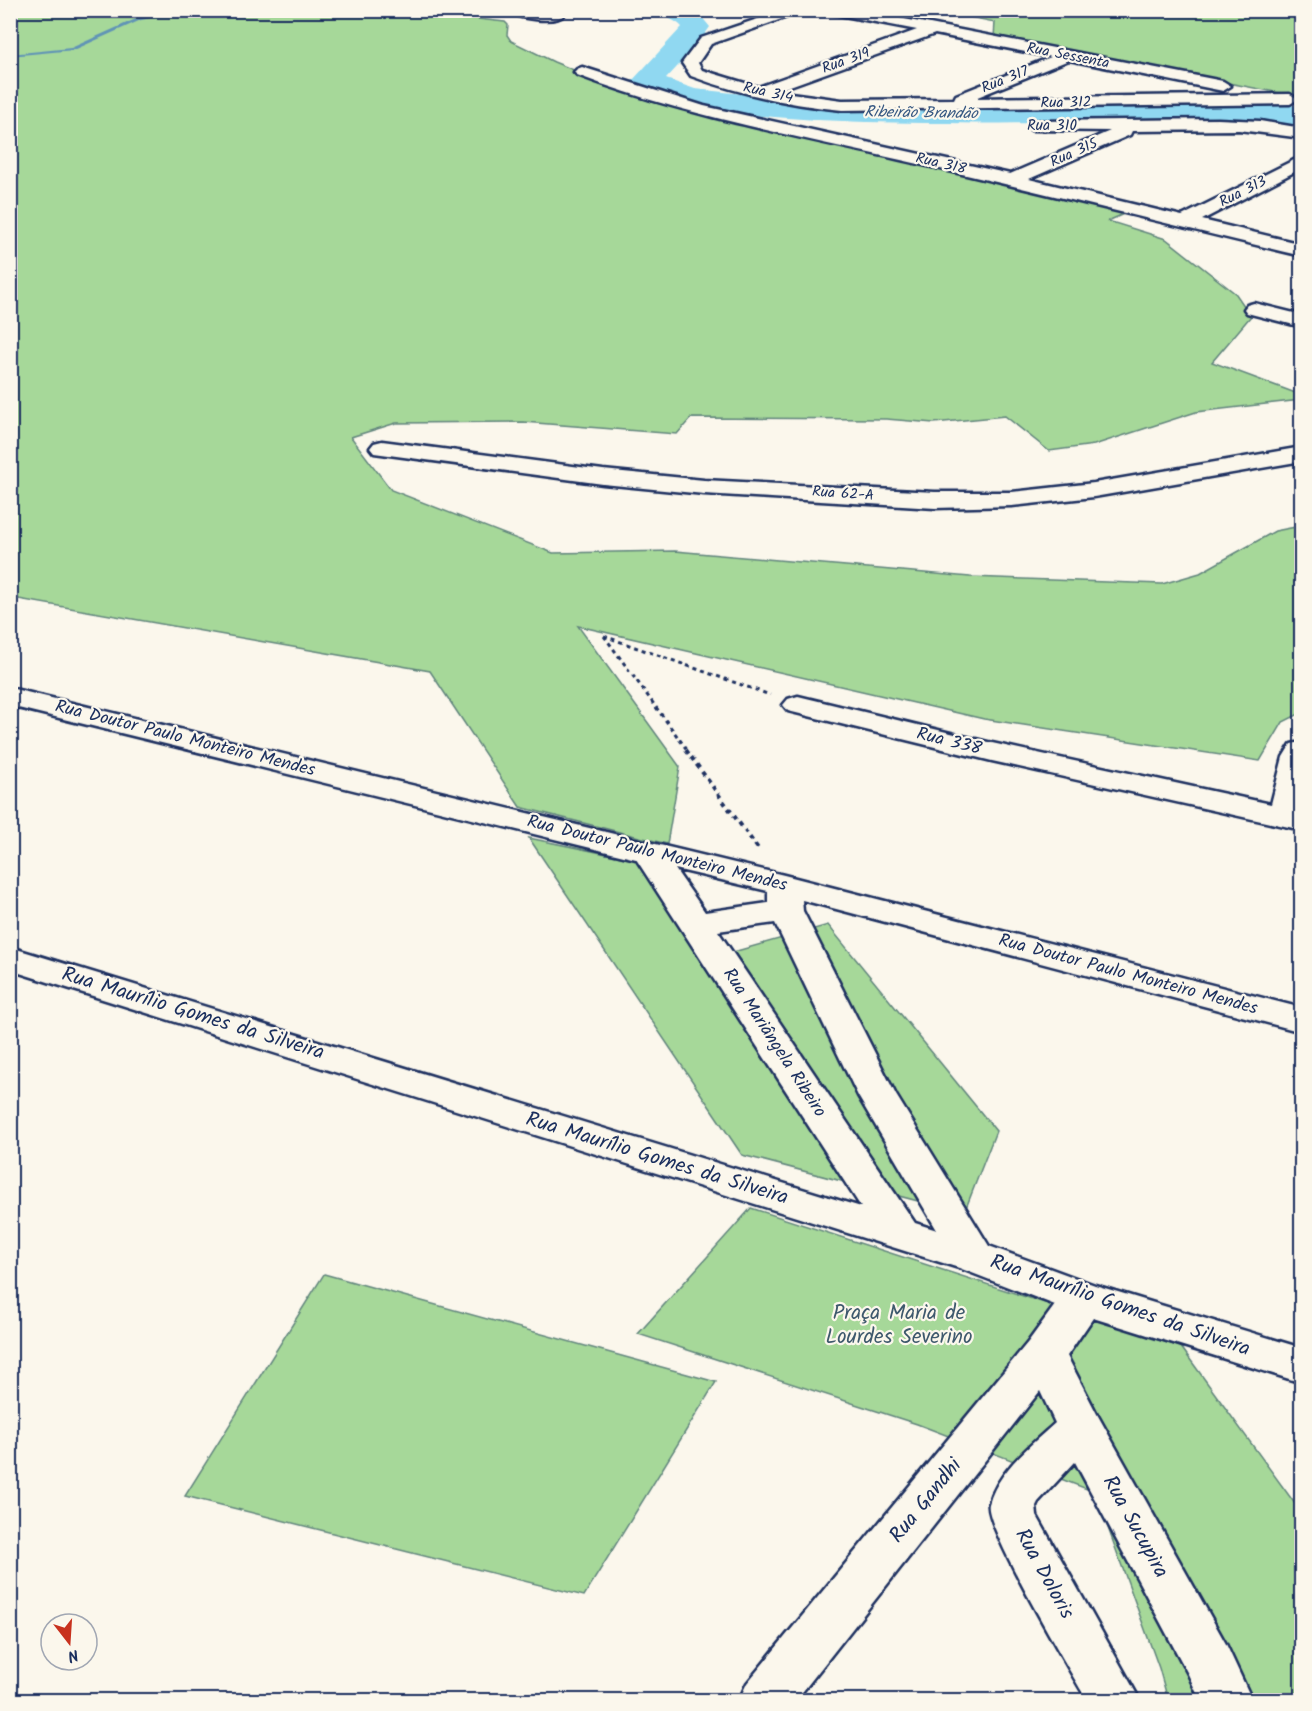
<svg xmlns="http://www.w3.org/2000/svg" width="1312" height="1711" font-family="Kalam,sans-serif">
<style>
.green{fill:#a6d899;stroke:#60847c;stroke-width:1.5}
.lines{fill:none;stroke-linecap:round;stroke-linejoin:round}
.stream{fill:#6194b6;fill-rule:evenodd}
.river{fill:#90d8f1;fill-rule:evenodd}
.minor-casing{stroke:#1b2f5e;stroke-width:5}
.path-far1{stroke:#1b2f5e;stroke-width:3;stroke-dasharray:4 4;stroke-linecap:butt}
.path{stroke:#1b2f5e;stroke-width:4;stroke-dasharray:4.5 4.5;stroke-linecap:butt}
.minor{fill:#fbf7ec;fill-rule:evenodd}
.labels{text-anchor:middle;dominant-baseline:central;stroke-width:4.5;stroke-linejoin:round;paint-order:stroke}
.far-street-label{font-size:15px;fill:#1b2f5e;stroke:#fbf7ec}
.far-water-label{font-size:16px;font-style:italic;fill:#385983;stroke:#fbf7ec}
.street-label{font-size:18px;fill:#1b2f5e;stroke:#fbf7ec}
.near-street-label{font-size:21px;fill:#1b2f5e;stroke:#fbf7ec}
.near-park-label{font-size:21px;fill:#3e596d;stroke:#fbf7ec}
</style>
<rect width="100%" height="100%" fill="#fbf7ec"/>
<filter id="ink" filterUnits="userSpaceOnUse"><feTurbulence type="fractalNoise" baseFrequency=".0167" numOctaves="2"/><feDisplacementMap in="SourceGraphic" scale="12" xChannelSelector="R" yChannelSelector="G"/><feConvolveMatrix kernelMatrix="1 2 1 2 8 2 1 2 1" color-interpolation-filters="sRGB"/></filter>
<g filter="url(#ink)">
<!-- green -->
<path class="green" d="M11 11H478L475 15 478 19 505 22 508 25 507 35 511 41 554 62 652 102 1126 213 1108 221 1166 239 1236 294 1251 316 1212 362 1301 395V400L1196 412 1094 445 1049 451 1005 416 934 423 886 419 691 418 677 434 523 422 396 423 351 437 391 490 553 553 675 551 970 577 1162 584 1200 573 1275 531 1301 526V713L1283 722 1260 761 984 719 578 626 680 767 667 844 520 807 430 671 13 598 11 600Z
M939 11H1301V97L994 38 995 22Z
M529 838 645 862 705 960 828 925 996 1131 964 1213 742 1155Z
M751 1208 1181 1347 1301 1512V1700H1168L1159 1668 1095 1492 917 1424 638 1334Z
M324 1274 716 1382 584 1596 185 1496Z"/>
<g class="lines">
<!-- stream -->
<path class="stream" d="M177 10H189L141 20 74 50 10 56V54L71 48 138 18Z"/>
<!-- river -->
<path class="river" d="M659 10H696L710 27 698 44 666 79 695 89 801 100 894 103 1285 104 1302 107V127L1285 124C1211 123 1136 123 1062 123 993 123 666 131 632 81L682 27C675 19 665 19 659 10Z"/>
<!-- minor casing -->
<g class="minor-casing">
<path id="minor" d="M506 10 557 11 564 15C555 24 516 19 506 10Z
M784 10H807L711 44 698 63 702 70 758 87 917 30 834 14 827 10H858L1223 81 1231 86 1223 91 1069 60 975 98 1290 94 1298 99 1290 104 842 110C790 105 740 94 691 76L682 63 701 38ZM935 34 1051 57 956 95 954 99 842 100 776 91Z
M582 67 704 106 1010 174 1110 131 1031 130 1029 126 1031 122 1037 121 1218 119 1260 121 1302 128V138L1239 130 1132 131 1130 135 1029 179 1182 216 1302 156V168L1202 220 1302 244V256C1168 224 1035 190 901 160 791 135 682 115 577 75L574 72 577 69Z
M1254 303 1302 315V327L1247 313 1244 309 1247 305Z
M382 441 603 470 704 480 935 492H1012L1094 483 1302 447V461L1094 497 1012 506 935 508 704 494 603 484 374 453 370 448 374 443Z
M10 688 784 875 1302 1008V1032L802 900 803 911 896 1095 989 1246 1095 1285 1302 1348V1383L1093 1318 1067 1356 1097 1414 1226 1644 1252 1700H1200L1188 1674 1075 1462 1038 1502 1036 1506 1037 1516 1140 1700H1087C1071 1673 983 1524 989 1504 998 1471 1031 1445 1055 1423L1040 1391 796 1700H739L747 1683 1028 1342 1055 1305 959 1268 10 970V947L861 1207 636 859 10 706ZM675 869 768 891V903L705 912ZM775 923 858 1096 937 1230 915 1223 718 931Z
M798 696 992 743 1271 804 1283 757 1291 744 1302 742V830L992 761 788 711 783 705 788 699Z"/>
</g>
<!-- path-far1 -->
<path class="path-far1" d="M604 636 688 751
M604 636 770 695"/>
<!-- path -->
<path class="path" d="M686 750 759 850"/>
<!-- minor -->
<use href="#minor" class="minor"/>
</g>
</g>
<g class="labels">
<!-- far-street labels -->
<g class="far-street-label">
<text transform="translate(1068 56) rotate(11)">Rua Sessenta</text>
<text transform="translate(846 61) rotate(-20)">Rua 319</text>
<text transform="translate(1005 80) rotate(-22)">Rua 317</text>
<text transform="translate(768 93) rotate(13)">Rua 314</text>
<text transform="translate(1066 103) rotate(-1)">Rua 312</text>
<text x="1052" y="126">Rua 310</text>
<text transform="translate(1074 153) rotate(-24)">Rua 315</text>
<text transform="translate(941 164) rotate(13)">Rua 318</text>
<text transform="translate(1243 192) rotate(-27)">Rua 313</text>
<text transform="translate(843 494) rotate(4)">Rua 62-A</text>
</g>
<!-- far-water labels -->
<g class="far-water-label">
<text transform="translate(921 113) rotate(1)">Ribeirão Brandão</text>
</g>
<!-- street labels -->
<g class="street-label">
<text transform="translate(185 739) rotate(14)">Rua Doutor Paulo Monteiro Mendes</text>
<text transform="translate(949 742) rotate(14)">Rua 338</text>
<text transform="translate(657 854) rotate(14)">Rua Doutor Paulo Monteiro Mendes</text>
<text transform="translate(1128 975) rotate(15)">Rua Doutor Paulo Monteiro Mendes</text>
<text transform="translate(774 1043) rotate(57)">Rua Mariângela Ribeiro</text>
</g>
<!-- near-street labels -->
<g class="near-street-label">
<text transform="translate(193 1014) rotate(17)">Rua Maurílio Gomes da Silveira</text>
<text transform="translate(657 1159) rotate(17)">Rua Maurílio Gomes da Silveira</text>
<text transform="translate(1120 1306) rotate(19)">Rua Maurílio Gomes da Silveira</text>
<text transform="translate(926 1501) rotate(-51)">Rua Gandhi</text>
<text transform="translate(1135 1527) rotate(61)">Rua Sucupira</text>
<text transform="translate(1044 1574) rotate(61)">Rua Doloris</text>
</g>
<!-- near-park labels -->
<g class="near-park-label">
<text x="899" y="1313">Praça Maria de<tspan x="899" dy="24">Lourdes Severino</tspan></text>
</g>
</g>
<!-- margin -->
<rect width="1312" height="1711" fill="none" stroke="#fbf7ec" stroke-width="36"/>
<rect x="18" y="18" width="1276" height="1675" fill="none" stroke="#1b2f5e" stroke-width="2" filter="url(#ink)"/>
<!-- north arrow -->
<g transform="translate(69 1642) rotate(163)"><circle r="28" fill="#fbf7ec" stroke="#a1a7b3" stroke-width="1.5"/>
<path d="M0-4.5L10 22L0 15L-10 22Z" fill="#c8321e"/>
<text y="-9" font-size="16" font-weight="bold" text-anchor="middle" fill="#1b2f5e">N</text>
</g>
</svg>
